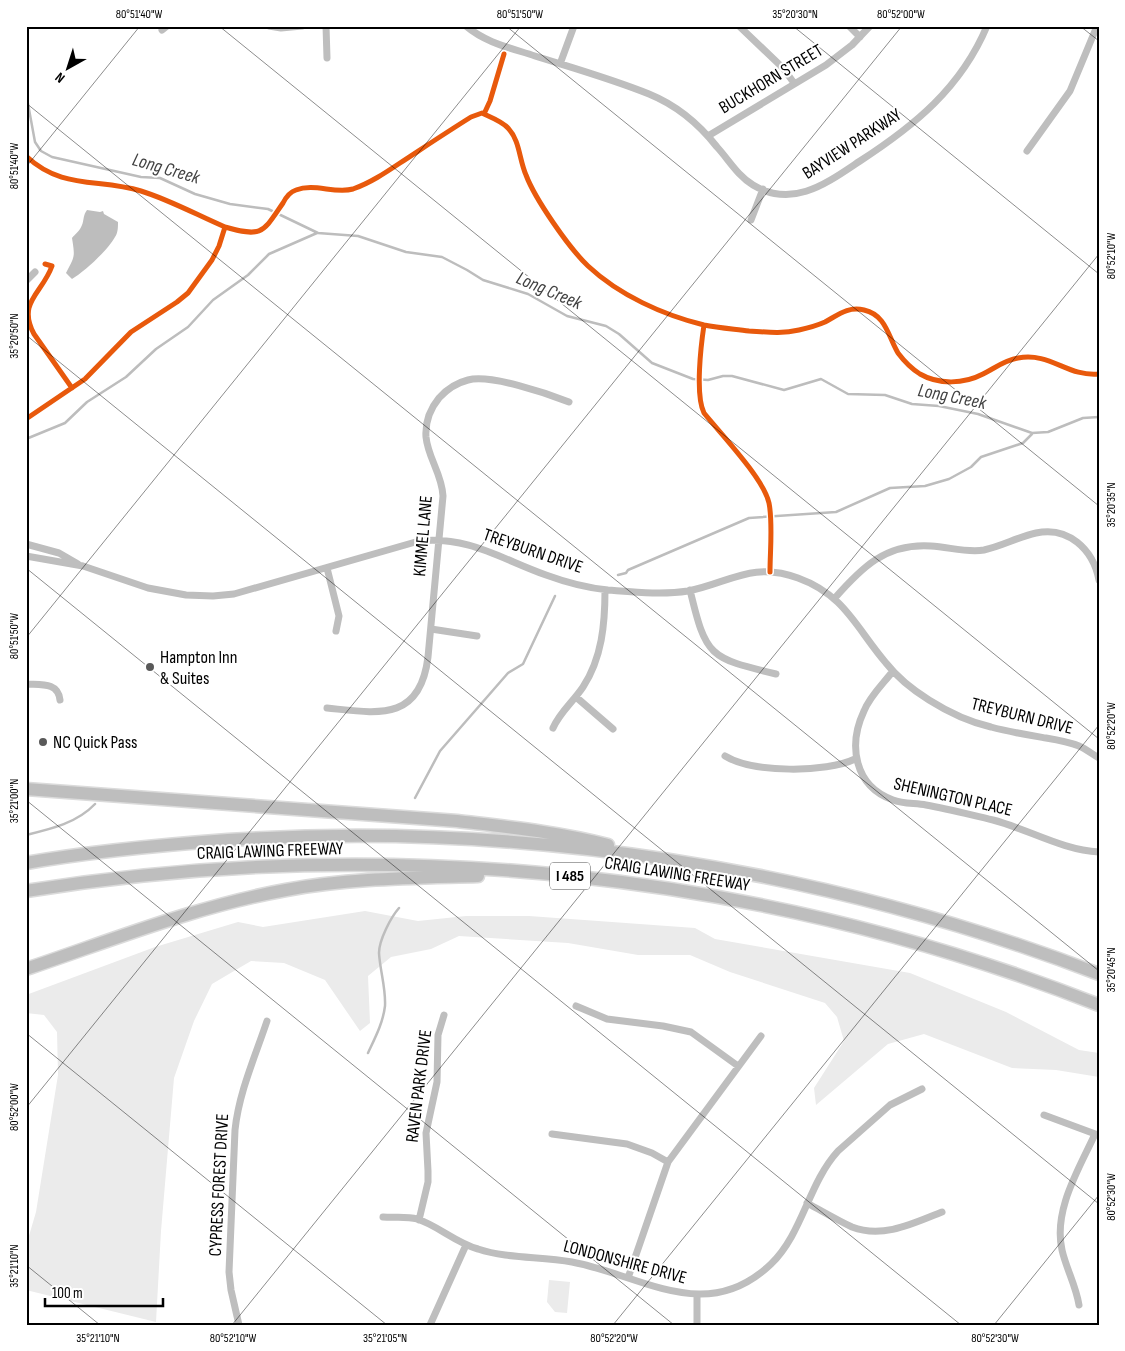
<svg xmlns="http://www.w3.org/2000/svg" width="1125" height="1351" font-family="'Sofia Sans Condensed',sans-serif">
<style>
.green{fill:#ebebeb}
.water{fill:#bdbdbd}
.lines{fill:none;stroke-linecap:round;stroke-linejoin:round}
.stream{stroke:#bdbdbd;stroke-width:2.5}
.highway-casing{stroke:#dbdbdb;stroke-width:15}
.street{stroke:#bebebe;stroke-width:7}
.highway{stroke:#bebebe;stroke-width:12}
.cycleway-casing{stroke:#fff;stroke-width:8}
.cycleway{stroke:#e8590c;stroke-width:5}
.ticks{fill:none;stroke:#000;stroke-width:1;stroke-opacity:0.45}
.poi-dot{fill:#595959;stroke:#fff;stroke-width:2}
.labels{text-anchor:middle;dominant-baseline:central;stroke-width:4;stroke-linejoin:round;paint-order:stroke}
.shield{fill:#fff;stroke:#4c4c4c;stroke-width:1}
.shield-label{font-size:16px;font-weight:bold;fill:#000}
.street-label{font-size:18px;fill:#000;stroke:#fff}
.poi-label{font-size:18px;fill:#000;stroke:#fff;text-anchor:start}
.water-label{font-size:19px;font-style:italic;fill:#424242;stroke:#fff}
.neatline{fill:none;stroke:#000;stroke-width:2}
.ticks-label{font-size:12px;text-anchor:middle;fill:#000}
</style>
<rect width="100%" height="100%" fill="#fff"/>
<!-- green -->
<path class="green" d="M365 911 418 921 466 916H529L695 928 715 939 910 973 1006 1012 1079 1050 1099 1053V1077L1056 1070 1012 1068 924 1034 888 1044 816 1105 814 1088 844 1041 837 1017 825 1003 730 972 690 955H638L568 943 459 936 431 949 391 957 368 976 370 1023 360 1031 325 980 284 963 251 961 212 984 194 1021 174 1078 161 1231 156 1322 26 1290V1246L36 1212 58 1075 57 1032 44 1015 26 1013V995L155 947 238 922 263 927Z
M549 1280 570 1282 567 1313 555 1312 547 1302Z"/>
<!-- water -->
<path class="water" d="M87 210 100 212 103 211 104 214 118 222C118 227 118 233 115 237 108 250 84 272 72 279L66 273C75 256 75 257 72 238 75 234 80 231 82 225 84 220 83 215 87 210Z"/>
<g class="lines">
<!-- stream -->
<path class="stream" d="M26 93 35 142 41 151 52 157 141 177 160 178 195 194 230 204 268 209 318 233 358 236 406 252 442 257 467 270 483 280 528 294 567 316 606 326 619 334 652 363 693 379 708 380 723 376H732L784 390 821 379 848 394 885 395 912 404 939 406 978 414 1032 433 1048 432 1083 418 1099 417
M26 439 65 423 87 402 126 377 156 349 188 327 213 300 248 275 269 254 317 233
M618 575 626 573 628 570 749 518 836 512 890 488 925 486 949 479 971 467 981 457 1023 443 1032 434
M415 798 440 751 508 673 523 664 555 596
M26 835C51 829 77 823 95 804
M368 1053C375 1038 383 1023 385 1006 386 988 380 971 379 953 379 940 391 917 399 908"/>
<!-- highway casing -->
<g class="highway-casing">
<path id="highway" d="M26 789 457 821C507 827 559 832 608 845
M26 863C93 851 160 845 228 840 524 821 822 868 1099 974
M26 891C386 833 760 871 1099 1005
M26 969C112 940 197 906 286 890 350 878 414 878 478 876"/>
</g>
<!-- street -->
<path class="street" d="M269 26 281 28 302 26
M326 26 327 58
M466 26C486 43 511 48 535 56 573 68 612 79 649 94 676 105 699 124 717 147 729 160 737 175 753 185 793 209 827 183 860 161 914 126 961 88 987 26
M739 26 783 68 794 83
M849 26 860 37
M162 30 167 26
M560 64 574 26
M708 136 826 65 852 45 870 26
M1027 151 1070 91 1097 26
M751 220 763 189
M26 281 35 272
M26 544 59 553 78 564
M26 556 83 566 148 588 186 595 213 596 234 594 419 541C469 536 501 559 546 575 565 582 588 588 608 590 634 592 662 595 688 591 729 583 752 561 798 578 845 595 856 628 886 663 897 677 913 690 929 700 948 712 969 722 991 727 1009 732 1028 735 1046 738 1058 740 1069 742 1079 746 1086 749 1092 754 1099 758
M327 568 339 616 336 631
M690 590C706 657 709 658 776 674
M834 599C862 567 886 543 931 546 949 547 967 553 984 550 1002 546 1018 537 1036 533 1068 526 1093 549 1099 580
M431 629 477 636
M893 671C883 684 870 696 864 711 848 745 854 786 893 800 903 804 915 803 926 805 949 809 971 815 993 820 1028 829 1062 850 1099 852
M26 684C41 685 58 682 60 700
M576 697 613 729
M327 708C376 713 420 723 428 657L443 496C442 474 428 458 426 437 425 422 430 409 439 398 447 389 456 383 468 380 490 374 546 393 569 402
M553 728C560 712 573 702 583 687 602 658 605 624 605 590
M725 756C753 773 826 773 855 759
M576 1006 607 1019 663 1026 691 1032 738 1066
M1044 1115 1098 1135
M552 1134 627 1144 652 1153 668 1162
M807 1203C822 1211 837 1220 852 1227 883 1239 914 1223 942 1212
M383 1217C394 1218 407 1216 417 1219 437 1225 456 1243 478 1249 508 1259 541 1256 572 1262 642 1275 706 1326 771 1264 803 1233 808 1184 838 1151L890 1105 922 1089
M419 1220 428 1182V1171L426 1133 437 1082 438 1035 444 1015
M628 1278 668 1162 761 1036
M697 1295V1325
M1079 1305C1076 1286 1066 1268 1062 1250 1053 1210 1079 1169 1095 1134
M239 1325 231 1290 229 1272 235 1130C239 1092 255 1057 267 1021
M430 1325 466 1245"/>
<!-- highway -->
<use href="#highway" class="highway"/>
<!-- cycleway casing -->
<g class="cycleway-casing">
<path id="cycleway" d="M484 114 490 101 504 54
M26 156C62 190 98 178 141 191 170 200 197 215 225 227 263 238 263 232 283 203 286 197 290 192 296 190 314 183 335 194 353 189 370 183 385 173 400 163 423 148 447 132 471 117L482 113C490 117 502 121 508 128 520 141 519 159 526 175 535 199 569 248 588 266 619 295 663 315 704 325 719 328 734 329 749 331 766 332 782 334 799 330 808 328 816 326 825 322 838 315 848 306 864 310 886 315 888 336 898 353 904 361 912 369 920 374 939 385 964 384 983 374 995 368 1005 360 1018 358 1051 352 1067 377 1099 374
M45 264 52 266C42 294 17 302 34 334L72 388
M704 325C701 345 695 395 704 413 721 434 764 479 769 503 773 523 770 551 770 572
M26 419 85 379 131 332 177 302 188 293 212 260 219 246 225 227"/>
</g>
<!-- cycleway -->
<use href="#cycleway" class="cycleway"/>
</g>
<!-- ticks -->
<path class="ticks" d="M219 26 1099 739M506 26 1099 506M793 26 1099 274M1080 26 1099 41M26 103 1099 971M26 167 140 26M26 335 1099 1204M26 568 961 1325M26 638 521 26M26 800 674 1325M26 1033 387 1325M26 1108 902 26M26 1265 100 1325M232 1325 1099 254M613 1325 1099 725M994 1325 1099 1195"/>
<!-- markers -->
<g class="poi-dot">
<circle cx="150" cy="667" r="5"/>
<circle cx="43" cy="742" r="5"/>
</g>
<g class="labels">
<!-- shield labels -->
<rect class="shield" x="550" y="862.5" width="40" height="27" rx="4"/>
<g class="shield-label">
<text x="570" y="876">I 485</text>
</g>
<!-- street labels -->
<g class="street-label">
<text transform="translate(771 79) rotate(-31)">BUCKHORN STREET</text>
<text transform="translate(852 144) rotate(-33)">BAYVIEW PARKWAY</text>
<text transform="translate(423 536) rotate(-85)">KIMMEL LANE</text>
<text transform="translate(533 551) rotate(19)">TREYBURN DRIVE</text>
<text transform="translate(1022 716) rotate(14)">TREYBURN DRIVE</text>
<text transform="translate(953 797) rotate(13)">SHENINGTON PLACE</text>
<text transform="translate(270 851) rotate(-2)">CRAIG LAWING FREEWAY</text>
<text transform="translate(677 874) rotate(9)">CRAIG LAWING FREEWAY</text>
<text transform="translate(419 1086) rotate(-83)">RAVEN PARK DRIVE</text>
<text transform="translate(219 1185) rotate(-87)">CYPRESS FOREST DRIVE</text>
<text transform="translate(625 1262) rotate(15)">LONDONSHIRE DRIVE</text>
</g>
<!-- poi labels -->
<g class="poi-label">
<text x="160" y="657">Hampton Inn<tspan x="160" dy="21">&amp; Suites</tspan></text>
<text x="53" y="742">NC Quick Pass</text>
</g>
<!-- water labels -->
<g class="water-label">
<text transform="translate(166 169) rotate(16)">Long Creek</text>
<text transform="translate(549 291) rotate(23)">Long Creek</text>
<text transform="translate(952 397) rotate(11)">Long Creek</text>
</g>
</g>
<!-- border -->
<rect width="1125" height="1351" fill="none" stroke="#ffffff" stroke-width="55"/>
<!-- north arrow -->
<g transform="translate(68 68) rotate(219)" stroke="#ffffff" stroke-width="4" paint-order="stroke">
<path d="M0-4L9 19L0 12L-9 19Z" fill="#000000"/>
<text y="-8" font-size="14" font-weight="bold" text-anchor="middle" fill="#000000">N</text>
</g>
<!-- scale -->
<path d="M45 1298v8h118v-8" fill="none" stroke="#000000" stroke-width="2.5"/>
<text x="52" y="1298" font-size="15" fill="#000000" stroke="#ffffff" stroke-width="4" paint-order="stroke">100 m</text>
<rect x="28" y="28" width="1070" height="1296" class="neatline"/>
<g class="ticks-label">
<text x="139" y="18">80°51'40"W</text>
<text x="520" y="18">80°51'50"W</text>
<text x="795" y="18">35°20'30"N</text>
<text x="901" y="18">80°52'00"W</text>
<text transform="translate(14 166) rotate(-90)" y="4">80°51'40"W</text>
<text transform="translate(1111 256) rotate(-90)" y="4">80°52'10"W</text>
<text transform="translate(14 336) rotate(-90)" y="4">35°20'50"N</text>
<text transform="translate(1111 505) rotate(-90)" y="4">35°20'35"N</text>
<text transform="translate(14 636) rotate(-90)" y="4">80°51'50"W</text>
<text transform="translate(1111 726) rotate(-90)" y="4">80°52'20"W</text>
<text transform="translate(14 801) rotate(-90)" y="4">35°21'00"N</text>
<text transform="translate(1111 970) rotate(-90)" y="4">35°20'45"N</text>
<text transform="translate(14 1107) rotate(-90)" y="4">80°52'00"W</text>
<text transform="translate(1111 1197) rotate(-90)" y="4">80°52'30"W</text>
<text transform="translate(14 1266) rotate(-90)" y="4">35°21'10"N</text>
<text x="98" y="1342">35°21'10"N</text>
<text x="233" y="1342">80°52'10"W</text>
<text x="385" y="1342">35°21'05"N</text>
<text x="614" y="1342">80°52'20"W</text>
<text x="995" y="1342">80°52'30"W</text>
</g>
</svg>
